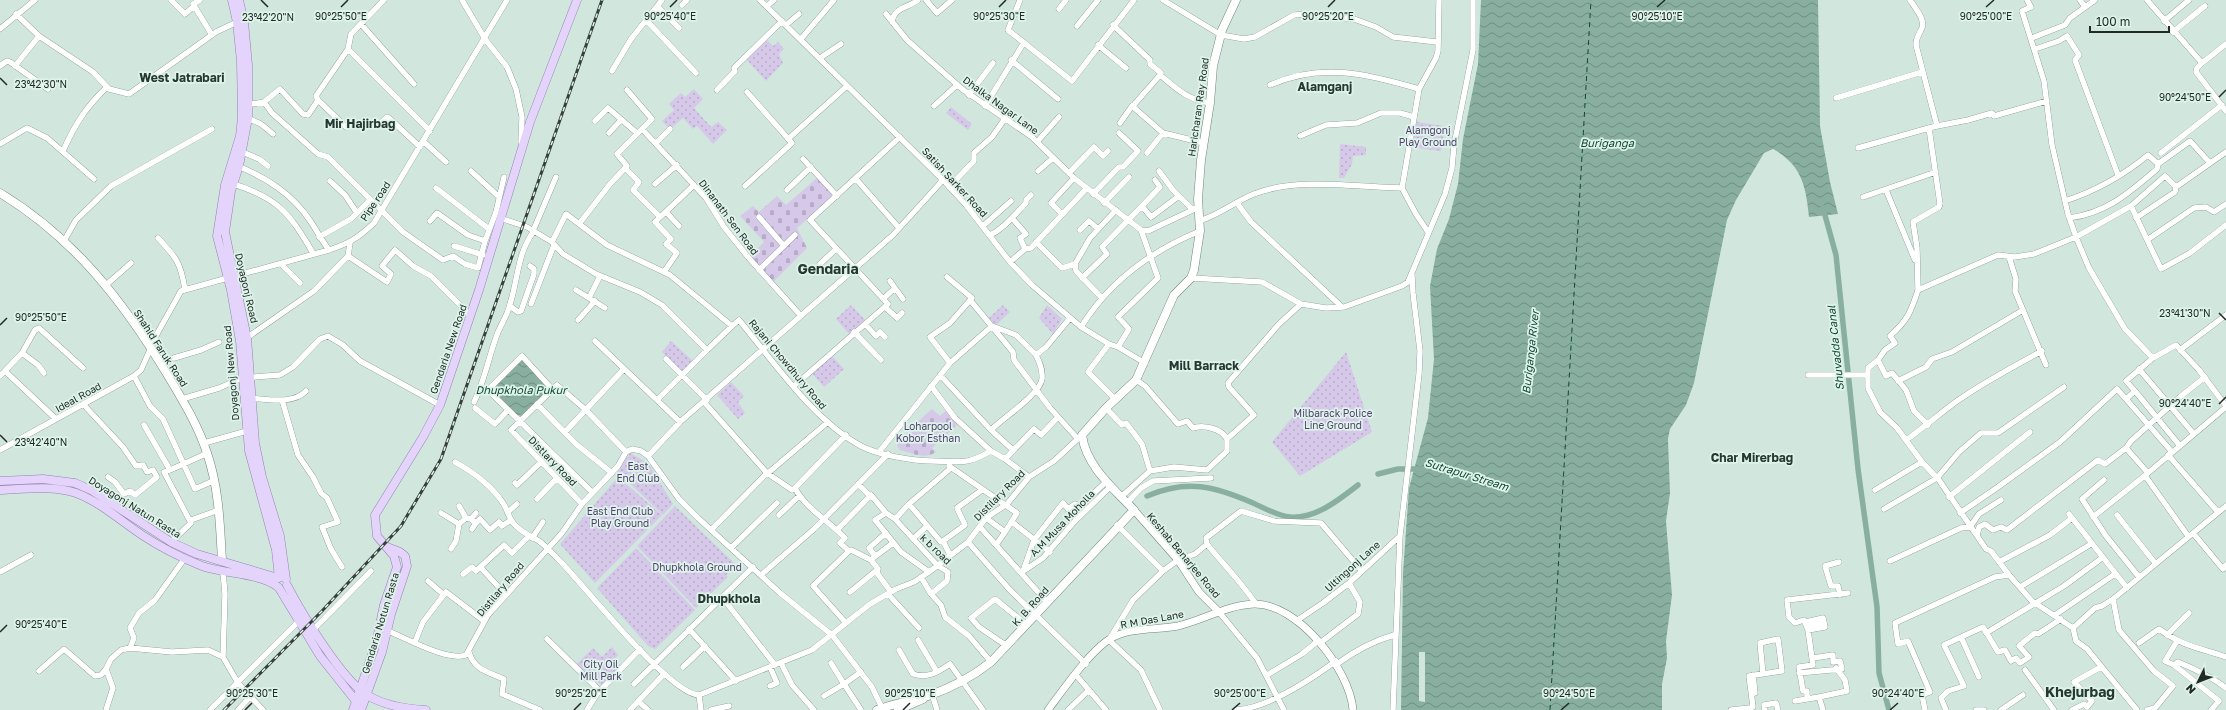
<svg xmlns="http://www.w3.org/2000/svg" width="2226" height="710" font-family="'Golos Text',sans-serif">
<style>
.grass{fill:url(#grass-dots)}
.cemetery{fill:url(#cemetery-stones)}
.water{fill:url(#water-waves)}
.pier{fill:#d1e7de}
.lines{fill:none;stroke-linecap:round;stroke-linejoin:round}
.canal{stroke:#89afa0;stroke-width:5.5}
.ferry{stroke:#124636;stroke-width:1;stroke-dasharray:5 4;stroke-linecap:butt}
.minor-casing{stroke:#71857c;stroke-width:6}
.tertiary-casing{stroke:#71857c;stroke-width:8}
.secondary-casing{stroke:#71857c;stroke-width:9}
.primary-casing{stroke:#9485af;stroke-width:9}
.minor{stroke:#fff;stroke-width:5.5}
.tertiary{stroke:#fff;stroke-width:7}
.secondary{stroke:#fff;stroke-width:8}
.primary{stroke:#e4d3fb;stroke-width:8}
.rail-casing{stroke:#363f3c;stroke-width:3}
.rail{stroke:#def4eb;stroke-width:1.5;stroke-dasharray:4.5;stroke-linecap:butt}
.ticks{fill:none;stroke:#222a27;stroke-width:1.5}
.labels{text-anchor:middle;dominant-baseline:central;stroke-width:3.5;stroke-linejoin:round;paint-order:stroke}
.street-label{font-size:10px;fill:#222a27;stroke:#def4eb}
.park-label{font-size:10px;fill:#54406d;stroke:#def4eb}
.water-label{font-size:11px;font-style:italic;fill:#124636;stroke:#def4eb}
.quarter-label{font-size:12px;font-weight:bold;fill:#273832;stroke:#def4eb}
.district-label{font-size:14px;font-weight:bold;fill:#273832;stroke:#def4eb}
.ticks-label{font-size:10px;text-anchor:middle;fill:#222a27;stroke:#def4eb;stroke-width:3.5;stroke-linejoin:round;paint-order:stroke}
</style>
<defs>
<pattern id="grass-dots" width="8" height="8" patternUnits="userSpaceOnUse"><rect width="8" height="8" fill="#d5c8e8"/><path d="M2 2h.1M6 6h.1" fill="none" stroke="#b7acc7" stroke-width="1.8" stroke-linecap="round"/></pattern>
<pattern id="cemetery-stones" width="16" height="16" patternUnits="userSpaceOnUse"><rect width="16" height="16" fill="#d5c8e8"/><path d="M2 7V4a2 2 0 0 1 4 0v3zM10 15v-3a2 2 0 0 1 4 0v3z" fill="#b7acc7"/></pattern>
<pattern id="water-waves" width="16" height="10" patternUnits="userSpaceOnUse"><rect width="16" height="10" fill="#89afa0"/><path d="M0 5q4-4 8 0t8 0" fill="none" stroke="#708f82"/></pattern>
</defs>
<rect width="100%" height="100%" fill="#d1e7de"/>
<!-- grass -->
<path class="grass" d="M767 40 773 46 778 42 784 49 779 54 783 63 766 81 746 59Z
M694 89 703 99 694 108 711 127 718 122 727 130 713 144 697 126 693 129 683 118 670 129 662 121 674 110 669 104 681 93 685 97Z
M951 107 972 124 968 130 946 113Z
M1416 122 1445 126 1441 151 1411 147Z
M1340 144 1366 147V155L1353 156 1352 164 1344 178H1339Z
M851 305 865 320 849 334 836 319Z
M1003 305 1010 312 996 325 989 318Z
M1047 305 1062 319 1053 334 1039 318Z
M671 341 693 361 683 372 662 352Z
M1346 352 1372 432 1300 476 1272 442Z
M831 355 844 369 824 387 811 372Z
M731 382 744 396 738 402 745 413 738 419 717 395Z
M630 453 648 463 673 504 663 515 618 472Z
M618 477 662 515 595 583 560 544Z
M675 506 736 565 726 575 728 577 696 608 637 546Z
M636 548 695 610 655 649 648 646 597 588Z
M612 647 618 655 615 659 621 666 603 686 591 678 577 664 593 648 602 657Z"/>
<!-- cemetery -->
<path class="cemetery" d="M818 177 835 196 797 228 807 248 772 283 749 257 764 242 740 216 753 206 759 212 777 196 786 205Z
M932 409 940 416 946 411 958 424 932 448 936 452C925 460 912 453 900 450L897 445 914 425Z"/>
<!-- water -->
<path class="water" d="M1481 0H1818L1820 126 1830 182 1838 214 1809 217C1806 187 1802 165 1773 149L1764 153 1736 200 1727 220 1694 383 1686 405 1670 429 1668 439 1670 493 1666 521 1672 595 1666 641 1667 658 1662 684V710H1401L1403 573 1409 488 1428 418 1434 359 1430 286 1437 249 1449 219 1458 184 1463 139 1478 64Z
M522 359 551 389 524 416 516 415 490 390Z"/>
<!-- pier -->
<path class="pier" d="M1419 652H1425V702L1419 701Z"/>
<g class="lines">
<!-- canal -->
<path class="canal" d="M1823 208 1836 255 1858 469 1877 607 1879 673 1889 710
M1378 474 1398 469H1421
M1147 496C1187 479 1214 486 1253 503 1264 508 1278 516 1290 517 1316 519 1340 499 1358 485"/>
<!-- ferry -->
<path class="ferry" d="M1550 710 1591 0"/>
<!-- minor casing -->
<g class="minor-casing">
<path id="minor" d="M171 0 185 14 194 6
M200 0 193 4 212 35
M462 0 485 39 507 67 516 89 522 117 521 142
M760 0 943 180 966 205 1010 262 1032 285 1081 327 1109 344 1118 347 1145 363
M926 0 937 13 952 0
M1020 0 1008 30 1072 81 1134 0
M1163 0 1221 35 1244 39 1255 37 1294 15 1309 14 1354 19 1376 27 1393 37 1437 42
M1910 0C1915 8 1927 21 1921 30 1918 36 1916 38 1916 45L1937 126 1929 128 1940 204 1939 207 1913 222 1917 248 1918 290
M2027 0 2031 7 2022 11 2044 81 2052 145 2068 214 2076 237 2089 268 2125 329 2153 358
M2080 0 2085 7
M2147 0 2202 63 2197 68 2196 72 2226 111
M682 5 687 0
M767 6 774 0
M658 7 679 28
M1059 9 1066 0
M16 14 40 37
M886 14 907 40 962 89 1032 137 1074 178 1141 230 1148 231 1199 207
M646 20 696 73
M2164 21 2189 0
M892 22C894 7 908 8 918 0
M361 24 414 84
M786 25 799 14
M1113 25 1150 60V64L1161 73 1160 75C1178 90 1187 99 1210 103
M1077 26 1098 0
M0 29 35 0
M2173 32 2205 6
M2032 38 2065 25 2070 18 2095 0
M801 39 834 0
M1098 45 1126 68
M348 49 430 131
M2035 49 2059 41 2067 36 2079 55 2075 60 2118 175
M820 58 841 44
M1011 60 1058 99
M2202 63 2226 44
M0 66 7 61 10 62 48 89
M15 66 39 36 93 72 109 89 129 94 216 32 237 22
M612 71 631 39 662 0
M1270 85C1321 62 1368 74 1419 89
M717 90 735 71 734 68 782 21
M969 95 993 63
M1836 98 1922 72
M318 100 346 127
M264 102 272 113 318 154 328 157 403 232 443 260 453 256 465 264 478 268 485 241 496 212 504 177
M246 105 264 102 280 89 303 114 308 115 318 100 316 96 348 49 351 34 384 0
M934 106 957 85
M985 106 1023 44
M1132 107 1160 75
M245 117 261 124 273 134
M595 121 608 108 637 133
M381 123 387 117 389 118 420 147
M1120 123 1132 106 1163 133 1204 143
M1937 126 1968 120 1992 113 1994 116 2047 101
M642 129 706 198 724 227 748 257 801 316
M609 133 621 120
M1300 136 1326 125 1357 123 1381 113H1400L1414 117
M788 139 847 86
M424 142 446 162
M1037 142 1059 117
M656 143 670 129
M0 144 27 128 47 138 94 179
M1858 148 1929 128
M63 151C75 124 86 107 107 87
M240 151 259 159 268 166
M1147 153 1163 133
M2161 153 2222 105
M803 159 837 196
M236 165C266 178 292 193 311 222 317 231 322 241 329 250
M625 168 639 182 633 190 660 217
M471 171 499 197
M1038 171 1053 158
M1159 171 1173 190 1192 209
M1069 173 1094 147 1103 156 1108 151
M856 179 899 228
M1155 180 1160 187 1142 206 1151 217 1179 196
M330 181 345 195 357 213
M230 183C277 197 289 212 313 253
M655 184 677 165
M745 186 792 143 747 92
M949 187 974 161V153L992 137 1004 120
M436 188 489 229
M1402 188 1419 89 1436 58 1438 51 1439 0
M1402 188 1416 214 1428 232
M787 190 811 167
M1886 190 1915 260
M1093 194 1119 167H1123L1138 151 1119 133
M1863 197 1936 172
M2065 201C2095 191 2124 175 2148 155L2158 164 2190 141 2210 163
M1104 203 1129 177
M1237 203 1251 222 1342 307
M2131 206 2165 176 2176 187
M666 212 679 226
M1062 214 1051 203 1074 178
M759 217 784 246
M500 218 527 227 552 242 566 214 607 245 670 275 732 326 739 320C773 361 814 421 861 446 878 455 913 461 933 461 960 461 965 466 991 451L1005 459 1029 477
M2069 218C2107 213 2129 193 2157 169L2158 164
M2136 218 2175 192 2176 187 2226 152
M430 221 437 213 468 235 485 241
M1199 221C1219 215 1234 202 1254 194 1297 177 1357 187 1402 188
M579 224 610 184 627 166 617 154 652 119 627 90
M983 226 1011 201
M1080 230 1089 221 1098 229
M533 231 556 177
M989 235C1000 233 1018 211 1026 203V200L1031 195
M319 237 351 219 370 200
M158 238C176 257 181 263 185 290
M2147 240 2194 208 2206 207 2214 212 2226 204
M64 241 76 220 111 186 212 129
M552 242 563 254 596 274 640 292 662 305 707 350 732 326
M1036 242 1062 268 1075 264
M454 246 483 255
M1025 249 1031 248 1086 189
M348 256 387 282 391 274 382 266 395 250 413 266 431 276 470 315
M2009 257 2016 279 2015 291 2046 365
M1010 262 1025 249 1020 238 1026 234 1012 218
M281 264 300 283
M820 264 836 249
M759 270 795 235
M664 272 677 253 666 244 671 239 655 222 694 185
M600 276 589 298 605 308
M947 277 972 298 950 323 930 337 950 363
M1082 278 1107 254 1102 247 1142 206
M1191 278 1262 282 1301 304 1326 308 1344 307 1402 286 1408 282 1445 194 1452 168 1454 145 1473 50V0
M890 281 895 288
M106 285 131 263
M576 290 589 298
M1102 298 1076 271 1075 264 1090 238 1116 210
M883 299 895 288 903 299
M970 300 1013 352 1014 360 1050 408 1078 439
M531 304 554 245
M510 306 518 312 521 311 534 274V269L530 266
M885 307 897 318 902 313
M578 320 595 301
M865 324 876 336 880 332 885 337
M1081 327C1109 282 1151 251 1200 231
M854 332 881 360
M245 339 314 291 348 256 350 243
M595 341 680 422
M1109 344 1088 372 1115 399
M1118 347 1129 329 1118 317 1158 278 1141 230
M2180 350 2226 315
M22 353 38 365 44 373
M174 358 201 350 219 342
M666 359 707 400
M1878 360 1886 376 1892 373 1906 390 1914 411 1928 425
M2139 369 2193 433
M6 372 56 419
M940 375 991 430
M1808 375H1867
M0 376 22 353 35 330 39 328 83 368
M134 376 150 406 163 419 195 489 215 480
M1136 380 1145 386 1178 424 1187 421 1193 428C1204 425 1221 428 1227 439
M1898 381 1926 367 1932 359 1952 352 2023 310
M794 386 888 304 810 220 900 137
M931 386 955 418 991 451
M553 390 522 356 488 390 592 492
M2135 391 2180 446
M249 398C266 399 293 405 306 391
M182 399 219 388 242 378 280 375 293 367 320 339 328 336 343 345 360 361 440 405
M2126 399 2172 452
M282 400 298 455 313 477 321 493 327 498 338 522 322 527 331 549 342 567
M657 400 707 350
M474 402C485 380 489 355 498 332 502 323 508 314 510 304 518 280 517 253 534 231
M704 402 767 473 792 490 795 488C806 509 829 521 845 538L840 543 849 551 851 550 871 560 878 569 877 573 891 592
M83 404 123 447 136 466 143 465 147 472 153 470 157 477 135 495 130 491 124 494 115 482 108 477
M537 404 576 444 612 473
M475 408 495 424 508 410
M1106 408 1122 425 1126 423 1142 444 1150 471
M144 425 170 470 164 472 191 523 171 542
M565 432 623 370
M1906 440C1925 427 1941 412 1960 399 1986 381 2014 366 2042 351
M204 443 247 431
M2126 448 2131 441 2180 397 2205 377
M0 450 134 376 141 370 158 332 181 291 329 250C350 243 358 238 374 223L507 0
M1013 450 991 430C1003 418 1040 394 1042 379 1043 370 1040 363 1036 355
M879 452 950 363 992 326 1016 335 1036 355 1046 347 1070 318
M2168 455 2218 512
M648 456 680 422 893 235 943 180
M1005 459 1034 429 1041 435 1058 417
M455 462C473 472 491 485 503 503 508 511 509 520 516 526 523 533 531 536 539 541 546 546 553 554 559 560 584 585 669 694 699 695L812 650 870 604 896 589 914 582 929 572 968 542 986 518 1007 504 1029 477 1054 461 1082 435
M949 466 1017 513 1005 532
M170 470 208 453
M768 473 828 422
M2146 477 2188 536
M2104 480 2082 499 2106 536 2139 577
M515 483 517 485 541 462
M858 484 870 496
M795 488 846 435
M1875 490 1922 462
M1121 497 1150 471 1174 467 1207 470 1227 451V439L1254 415 1229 387 1228 383 1279 324 1301 304
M1949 497 2030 432
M537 499 557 478
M1127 503 1141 488 1153 481 1211 478
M582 504 511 430 557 385 586 410 626 452
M909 504 941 542 943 541 950 555
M459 506 466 518
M1884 509 1937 478 1959 452 1981 433H1998L2064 387
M508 512 517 504
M441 513 459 524 466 518 471 519 476 513
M1960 513 1998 487 2060 442 2117 389 2126 399 2135 391 2126 381 2153 358 2176 345 2199 370 2226 406
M2069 514 2127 588
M779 515 799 496
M2117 515 2155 563
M2093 517 2147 474
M986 518 1005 532 996 545
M471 519 476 523 480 519 490 530 499 522 502 526 511 520
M895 519 938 566 948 572 947 581 931 594 941 605 945 617 969 636 991 662
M191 520 219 510
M1012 522 1050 552
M1117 525 1163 571
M980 527 1047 602
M472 529 476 523
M712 529 767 473
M837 530 871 495 886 513
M2193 533 2223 569 2226 565
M1977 536 1979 527 1985 524 1993 530 2001 527 2007 530 2098 460 2105 464 2126 448 2148 473 2226 407
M532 538 543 522
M913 539 927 526
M943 541 965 525 957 508 982 490
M968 542 1009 589 1086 664
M1207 544C1223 564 1242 583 1256 604
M732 547 777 503
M451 549 456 541 459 524
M875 556 869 548 886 533
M873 558 893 543
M1890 561 1961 528 1970 527 1979 514 2001 500
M1839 562 1825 566 1831 586H1838L1840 595
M1999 562 2050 535 2072 518
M483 570 505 594
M1025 570 1043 558 1074 522 1111 486
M0 572 31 555
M223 572 225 594 223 657 238 683 263 710
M929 572 901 552 875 520 886 513 895 519 909 504 951 468
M463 574 472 567 476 571 504 545 512 553 529 536
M1022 574 1034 540 1063 503 1068 509 1075 504 1080 506 1107 481
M761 575 814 529 888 454
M921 577 931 594
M428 581 443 594
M2020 587 2091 544
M850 592 878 569
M888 594 919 628
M722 597 775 665
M2113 599 2119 630 2154 671 2173 686 2155 708 2147 710
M1219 612 1257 658 1284 710
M2055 615 2115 574
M1296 621 1323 603 1349 583 1400 536
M1806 622 1823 618 1824 622
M846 623 813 586 849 551
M1807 626 1824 622 1825 627 1808 630
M2073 628 2095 608 2102 606 2113 599 2226 506
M689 629 736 681
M313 630 371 571
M388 631C406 638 448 662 466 655L488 615 562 533 582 504 618 466 626 452 632 449 641 451 648 456 679 499 698 518 780 593 832 635 872 687 882 708
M1986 633 2064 586 2102 558
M2167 635 2189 613
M1961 637 1979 677
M547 639 600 691
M918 640 937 672
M2177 641 2165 661 2174 665 2178 662C2195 669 2212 677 2226 688
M415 642 423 622 446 592 484 621
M1320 643 1358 614 1360 602 1349 583
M2139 643 2159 629C2182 646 2200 648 2226 657
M1007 646 979 627 971 618 995 599 1027 625
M130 648 134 638 130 628 139 613 155 600 185 558
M899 650 913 674C928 679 938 672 950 664L983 710
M469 652C474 670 488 672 504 679L502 694 540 710
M781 663 792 685 814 710
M831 663 844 684 861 672
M1337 664C1356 650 1373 641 1394 635
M2174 665 2219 701 2211 710
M683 667 705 646
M2025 670 2054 710
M39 671 64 649 95 676 101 675 106 669
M1799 673 1842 669 1840 661 1833 662V655L1813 658
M1076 675 1106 710
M1267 675 1302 654 1318 641
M1753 675 1755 693
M634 684 753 567
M770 686 777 683 770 667
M932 694 937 710
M699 695 701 710
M824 696 844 684 861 710
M1819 697 1847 691 1845 680 1836 668
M1807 699V691H1803L1799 667 1813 665 1808 630 1804 620 1795 623 1789 617 1787 600 1848 593
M638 701 648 710
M1795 701 1819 697 1823 710
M106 710 113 688 106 669 111 659 121 650 130 648 172 652 208 650 223 657
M210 710 298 622
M238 710 250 697
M587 710 597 694 640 649
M630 710 664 674
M711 710 729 706
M1068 710 1089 690
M1160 710 1141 670 1109 640 1133 600 1163 571 1178 560 1195 554 1207 544 1206 538 1241 511 1274 521 1321 523 1361 570
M1236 710C1268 708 1310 680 1336 661
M1393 710 1400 536 1419 374 1420 351 1413 293 1412 275
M1731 710 1750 708
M1750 710V708L1753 707 1749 676 1782 671 1778 639 1760 643 1763 674
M1765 710 1764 705 1776 703 1778 710
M1925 710 1922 695 1930 692 1908 641 1898 644 1895 623 1995 577 2009 575
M1946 710 1941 698 1948 691 1964 686 1944 645 1983 627 1998 652 2005 650 2011 661 2016 658 2020 663 2029 657 2019 646 2035 633 2038 634 2061 619
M1976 710H1984
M2001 710 2023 695
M2072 710 2084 704 2087 707 2092 701 2074 682 2101 667
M2137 710 2087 649 2076 641 2073 628 2032 601 2009 575 1991 551 1986 549 1939 480 1922 462 1897 428 1880 412 1868 388V368L1878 360 1885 350 1895 343 1890 336C1907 321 1911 312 1918 290L1998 255 2015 257 2034 254 2076 237 2131 206 2161 269 2190 253 2226 225"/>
</g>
<!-- tertiary casing -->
<g class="tertiary-casing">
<path id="tertiary" d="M1134 510 1178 560 1199 592 1219 612
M1048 710C1063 690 1090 651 1110 639 1129 627 1157 630 1178 626 1204 620 1227 605 1254 604 1298 603 1350 670 1353 710"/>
</g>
<!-- secondary casing -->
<g class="secondary-casing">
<path id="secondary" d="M0 193C74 238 123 301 167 374 182 399 198 425 207 453 219 488 220 524 222 561
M877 710C894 703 911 701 928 696 951 688 972 677 991 662L1134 510C1113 488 1086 466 1082 435L1106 408 1136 380 1174 295 1191 278 1194 270 1200 231 1198 199 1201 160 1210 103 1213 66 1222 30 1236 0
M898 710 923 699"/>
</g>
<!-- primary casing -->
<g class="primary-casing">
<path id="primary" d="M232 0 237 22 241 61 242 117 240 136 225 185 217 236 231 290 240 341 249 451 276 550 279 578
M239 0 244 22 248 65V118L239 166 231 191 225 232 247 338 255 443 262 477 280 536 286 579
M0 481 43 479 75 483 91 490 171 542 197 554 278 578
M0 490C24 489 53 485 76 493 100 502 121 521 142 535 160 547 182 558 202 566 224 574 260 573 278 587
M287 585C301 612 342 680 367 695 385 706 406 709 426 710
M279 588 320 656 359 705
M353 710 376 643 384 605 397 567 394 556 377 536 375 515 423 437 440 405 479 290 530 122 577 0
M361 710 382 652 391 614 407 566 405 556 400 552 387 547"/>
</g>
<!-- minor -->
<use href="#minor" class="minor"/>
<!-- tertiary -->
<use href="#tertiary" class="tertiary"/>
<!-- secondary -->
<use href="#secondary" class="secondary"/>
<!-- primary -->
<use href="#primary" class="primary"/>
<!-- rail casing -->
<g class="rail-casing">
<path id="rail" d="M224 710 322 611 401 526 441 459 602 0"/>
</g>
<!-- rail -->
<use href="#rail" class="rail"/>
</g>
<!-- ticks -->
<path class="ticks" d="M261 0 268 7M341 7 348 0M670 7 677 0M999 7 1006 0M1328 7 1335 0M1657 7 1665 0M1986 7 1994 0M0 78 7 85M2219 97 2226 90M2219 313 2226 320M0 325 7 318M2219 404 2226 397M0 435 7 442M0 632 7 625M245 710 252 703M574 710 581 703M903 710 910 703M1232 710 1240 703M1561 710 1569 703M1890 710 1898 703"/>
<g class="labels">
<!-- street labels -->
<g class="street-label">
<text transform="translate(1001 105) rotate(36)">Dhalka Nagar Lane</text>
<text transform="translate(1198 107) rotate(-82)">Haricharan Ray Road</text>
<text transform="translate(955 182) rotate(47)">Satish Sarker Road</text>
<text transform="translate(375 201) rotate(-56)">Pipe road</text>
<text transform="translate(729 217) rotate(53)">Dinanath Sen Road</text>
<text transform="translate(247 288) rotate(77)">Doyagonj Road</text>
<text transform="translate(161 348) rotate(57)">Shahid Faruk Road</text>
<text transform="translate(448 349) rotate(-71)">Gendaria New Road</text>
<text transform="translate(788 364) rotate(50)">Rajani Chowdhury Road</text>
<text transform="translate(231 373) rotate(-95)">Doyagonj New Road</text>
<text transform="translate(78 397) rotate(-29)">Ideal Road</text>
<text transform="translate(553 461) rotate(46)">Distlary Road</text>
<text transform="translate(999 495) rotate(-45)">Distilary Road</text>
<text transform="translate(135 507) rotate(32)">Doyagonj Natun Rasta</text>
<text transform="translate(1062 523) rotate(-46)">A.M Musa Moholla</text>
<text transform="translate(936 549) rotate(44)">k b road</text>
<text transform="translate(1184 555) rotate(50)">Keshab Benarjee Road</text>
<text transform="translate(1352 566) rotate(-42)">Ultingonj Lane</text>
<text transform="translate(500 589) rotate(-50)">Distilary Road</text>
<text transform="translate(1030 606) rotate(-48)">K. B. Road</text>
<text transform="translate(1152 619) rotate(-10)">R M Das Lane</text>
<text transform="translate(380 623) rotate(-73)">Gendaria Notun Rasta</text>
</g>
<!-- park labels -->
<g class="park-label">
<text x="1428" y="130">Alamgonj<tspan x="1428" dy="12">Play Ground</tspan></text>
<text x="1333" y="413">Milbarack Police<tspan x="1333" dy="12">Line Ground</tspan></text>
<text x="928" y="426">Loharpool<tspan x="928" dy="12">Kobor Esthan</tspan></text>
<text x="638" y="466">East<tspan x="638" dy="12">End Club</tspan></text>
<text x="620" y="511">East End Club<tspan x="620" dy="12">Play Ground</tspan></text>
<text x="697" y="567">Dhupkhola Ground</text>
<text x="601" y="664">City Oil<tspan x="601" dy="12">Mill Park</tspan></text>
</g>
<!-- water labels -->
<g class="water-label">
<text x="1607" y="142">Buriganga</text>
<text transform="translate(1835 348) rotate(-96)">Shuvadda Canal</text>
<text transform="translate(1530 352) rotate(-84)">Buriganga River</text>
<text x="521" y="389">Dhupkhola Pukur</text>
<text transform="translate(1467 474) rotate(17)">Sutrapur Stream</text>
</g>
<!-- quarter labels -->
<g class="quarter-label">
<text x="182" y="77">West Jatrabari</text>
<text x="1325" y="86">Alamganj</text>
<text x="360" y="123">Mir Hajirbag</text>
<text x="1204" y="365">Mill Barrack</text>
<text x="1752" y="457">Char Mirerbag</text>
<text x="729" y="598">Dhupkhola</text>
</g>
<!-- district labels -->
<g class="district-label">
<text x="828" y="268">Gendaria</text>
<text x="2080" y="691">Khejurbag</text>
</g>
</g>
<g class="ticks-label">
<text x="341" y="20">90°25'50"E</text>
<text x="670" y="20">90°25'40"E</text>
<text x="999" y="20">90°25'30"E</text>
<text x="1328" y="20">90°25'20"E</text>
<text x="1657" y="20">90°25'10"E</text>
<text x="1986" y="20">90°25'00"E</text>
<text x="268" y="21">23°42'20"N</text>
<text x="41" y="88">23°42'30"N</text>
<text x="2185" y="101">90°24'50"E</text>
<text x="2185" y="317">23°41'30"N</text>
<text x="41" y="321">90°25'50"E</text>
<text x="2185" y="407">90°24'40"E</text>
<text x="41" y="446">23°42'40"N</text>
<text x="41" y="628">90°25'40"E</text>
<text x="252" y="697">90°25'30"E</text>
<text x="581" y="697">90°25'20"E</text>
<text x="910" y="697">90°25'10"E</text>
<text x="1240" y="697">90°25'00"E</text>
<text x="1569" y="697">90°24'50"E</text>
<text x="1898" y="697">90°24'40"E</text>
</g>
<!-- north arrow -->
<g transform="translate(2198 682) rotate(227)" stroke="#def4eb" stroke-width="3" paint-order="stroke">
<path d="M0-3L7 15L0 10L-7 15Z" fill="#222a27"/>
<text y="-6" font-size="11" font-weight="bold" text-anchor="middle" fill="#222a27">N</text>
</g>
<!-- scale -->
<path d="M2090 26v6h79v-6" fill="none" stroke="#222a27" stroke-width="2"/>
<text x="2096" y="26" font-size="12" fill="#222a27" stroke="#def4eb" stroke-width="3" paint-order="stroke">100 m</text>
</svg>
